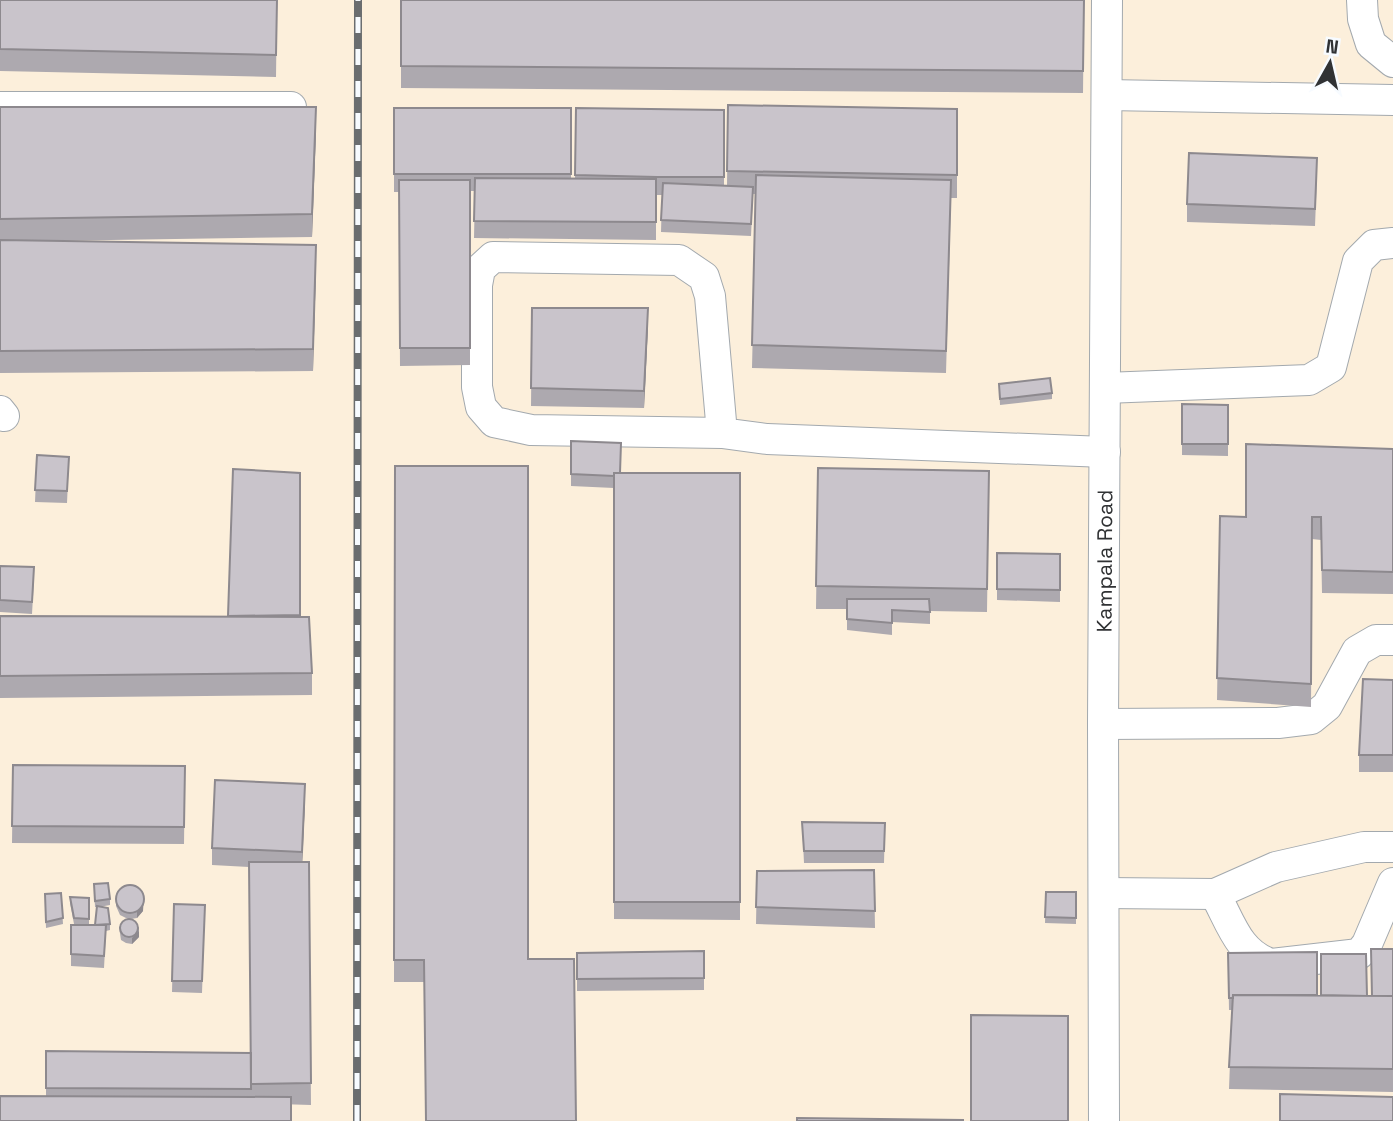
<svg xmlns="http://www.w3.org/2000/svg" width="1393" height="1121" font-family="'Space Grotesk',sans-serif">
<style>
.industrial{fill:#fcefdb}
.lines{fill:none;stroke-linecap:round;stroke-linejoin:round}
.minor-casing{stroke:#a3a9ae;stroke-width:32}
.minor{stroke:#fff;stroke-width:30}
.rail-casing{stroke:#6a6d6f;stroke-width:8}
.rail{stroke:#f7fbff;stroke-width:5;stroke-dasharray:16;stroke-linecap:butt}
.wall{fill:#ada9af}
.shaded-wall{fill:#8d898e}
.building{fill:#c9c4cb;stroke:#8d898e;stroke-width:2}
.labels{text-anchor:middle;dominant-baseline:central;stroke-width:7;stroke-linejoin:round;paint-order:stroke}
.street-label{font-size:21px;fill:#303234;stroke:#f7fbff}
</style>
<rect width="100%" height="100%" fill="#f7fbff"/>
<!-- industrial -->
<path class="industrial" d="M0 0H1393V1121H0Z"/>
<g class="lines">
<!-- minor casing -->
<g class="minor-casing">
<g id="minor">
<path d="M1362 0 1363 19 1371 44 1393 62"/>
<path d="M1107 95 1393 100"/>
<path d="M0 107H291"/>
<path d="M1105 388 1309 380 1331 367 1358 261 1374 245 1393 243"/>
<path d="M0 411 4 416"/>
<path d="M722 433 531 430 494 422 481 407 477 387V285L480 269 493 257 679 260 704 277 710 296 722 433 767 439 1105 452"/>
<path d="M1103 724 1278 723 1311 719 1327 706 1357 651 1376 640H1393"/>
<path d="M1104 893 1215 894 1276 867 1364 847H1393"/>
<path d="M1215 894C1231 923 1238 953 1271 964L1359 954 1367 944 1393 883"/>
<path id="s1" d="M1104 1121 1103 724 1107 0"/>
</g>
</g>
<!-- minor -->
<use href="#minor" class="minor"/>
<!-- rail casing -->
<g class="rail-casing">
<path id="rail" d="M357 1121 358 0"/>
</g>
<!-- rail -->
<use href="#rail" class="rail"/>
</g>
<!-- wall -->
<path class="wall" d="M0 0H277L276 77 0 71Z
M401 0H1084L1083 93 401 88Z
M728 105 957 109V198H951L946 373 752 368 756 194H753L751 236 661 232 662 195H656V240L474 238 475 191H470V365L400 366 399 192H394V108H571V178H575L576 108 724 110V186H727Z
M0 107 316 130 312 237 46 241 316 267 313 371 0 373Z
M1317 175 1315 226 1187 222V204Z
M532 308 648 325 644 408 531 406Z
M999 384 1052 393V399L1000 405Z
M1182 404 1228 405V456L1182 455Z
M1393 449V594L1322 593 1321 540 1312 539 1311 707 1217 700 1220 516 1246 517Z
M37 455 69 457 67 503 35 502Z
M395 466 528 959 424 982H394Z
M818 468 989 471 987 612 930 611V624L892 622V635L847 630V609H816Z
M300 473V617L312 673V695L0 698V616L228 617Z
M620 473H740V920L614 919V488L571 486V474Z
M997 553 1060 554V602L997 600Z
M0 566 34 579 32 614 0 612Z
M1393 680V772H1359V755Z
M13 765 185 766 184 844 12 843Z
M305 801 302 862H309L311 1105 46 1097V1051L251 1053 249 867 212 865V848Z
M802 822 885 823 884 863H804Z
M874 870 875 928 756 924 757 871Z
M94 884 110 899V905L99 907 110 924V930L106 931 104 968 71 966V925H84L74 924 70 903V897L89 898V925H95L97 907H95Z
M1046 892H1076V924L1045 923Z
M61 893 63 924 46 928 45 894Z
M116 896 143 911 137 918 131 919 139 928V937L132 944 126 943 121 940 119 927 128 919 120 915 116 906Z
M174 904 205 905 202 993 172 992Z
M1393 949V1092L1229 1089 1232 1010H1229L1228 953 1317 995 1371 996Z
M577 953 704 978V990L577 991Z"/>
<!-- shaded-wall -->
<path class="shaded-wall" d="M316 107V130L312 237V214Z
M316 245V267L313 371V349Z
M648 308V325L644 408V391Z
M305 784V801L302 870V852Z
M144 896 143 911 137 918V912Z
M139 931V937L132 944V938Z"/>
<!-- building -->
<path class="building" d="M0 0H277L276 55 0 49Z
M401 0H1084L1083 71 401 66Z
M728 105 957 109V175L727 171Z
M0 107H316L312 214 0 219Z
M394 108H571V174H394Z
M576 108 724 110V177H657L575 175Z
M1189 153 1317 158 1315 209 1187 204Z
M756 175 951 180 946 351 752 345Z
M475 178 656 179V222L474 221Z
M399 180H470V348H400Z
M663 183 753 187 751 224 661 220Z
M0 240 316 245 313 349 0 351Z
M532 308H648L644 391 531 388Z
M1050 378 1052 393 1000 399 999 384Z
M1182 404 1228 405V444H1182Z
M571 441 621 443 620 473H614V476L571 474Z
M1246 444 1393 449V572L1322 570 1321 517H1312L1311 684 1217 678 1220 516 1246 517Z
M37 455 69 457 67 491 35 490Z
M395 466H528V959H574L576 1121H426L424 960H394Z
M818 468 989 471 987 589 816 586Z
M233 469 300 473V615L228 616Z
M614 473H740V902H614Z
M997 553 1060 554V590L997 589Z
M0 566 34 567 32 602 0 600Z
M847 599H929L930 612 892 610V623L847 619Z
M0 616 309 617 312 673 0 676Z
M1363 679 1393 680V755H1359Z
M13 765 185 766 184 827 12 826Z
M215 780 305 784 302 852 212 848Z
M802 822 885 823 884 851H804Z
M249 862H309L311 1083 251 1084Z
M874 870 875 911 756 907 757 871Z
M108 883 110 899 95 901 94 884Z
M116 899a14 14 0 1 1 28 0a14 14 0 1 1-28 0Z
M1046 892H1076V918L1045 917Z
M61 893 63 918 46 922 45 894Z
M70 897 89 898V919L74 918Z
M174 904 205 905 202 981H172Z
M97 906 108 908 110 924 95 925Z
M120 928a9 9 0 1 1 18 0a9 9 0 1 1-18 0Z
M71 925H106L104 956 71 954Z
M1371 949H1393V996H1372Z
M704 951V978L577 979V953Z
M1317 952V995H1233V998H1229L1228 953Z
M1321 954H1366L1367 996 1321 995Z
M1233 995 1393 996V1069L1229 1067Z
M971 1015 1068 1016V1121H971Z
M46 1051 251 1053V1089L46 1088Z
M1280 1094 1393 1097V1121H1280Z
M0 1096 291 1097V1121H0Z
M797 1118 963 1120V1121H797Z"/>
<g class="labels">
<!-- street labels -->
<g class="street-label">
<text stroke="none"><textPath href="#s1" startOffset="560">Kampala Road</textPath></text>
</g>
</g>
<!-- north arrow -->
<g transform="translate(1330 63) rotate(8)" stroke="#f7fbff" stroke-width="5" paint-order="stroke">
<path d="M0-5L12 26L0 18L-12 26Z" fill="#303234"/>
<text y="-10" font-size="19" font-weight="bold" text-anchor="middle" fill="#303234">N</text>
</g>
</svg>
